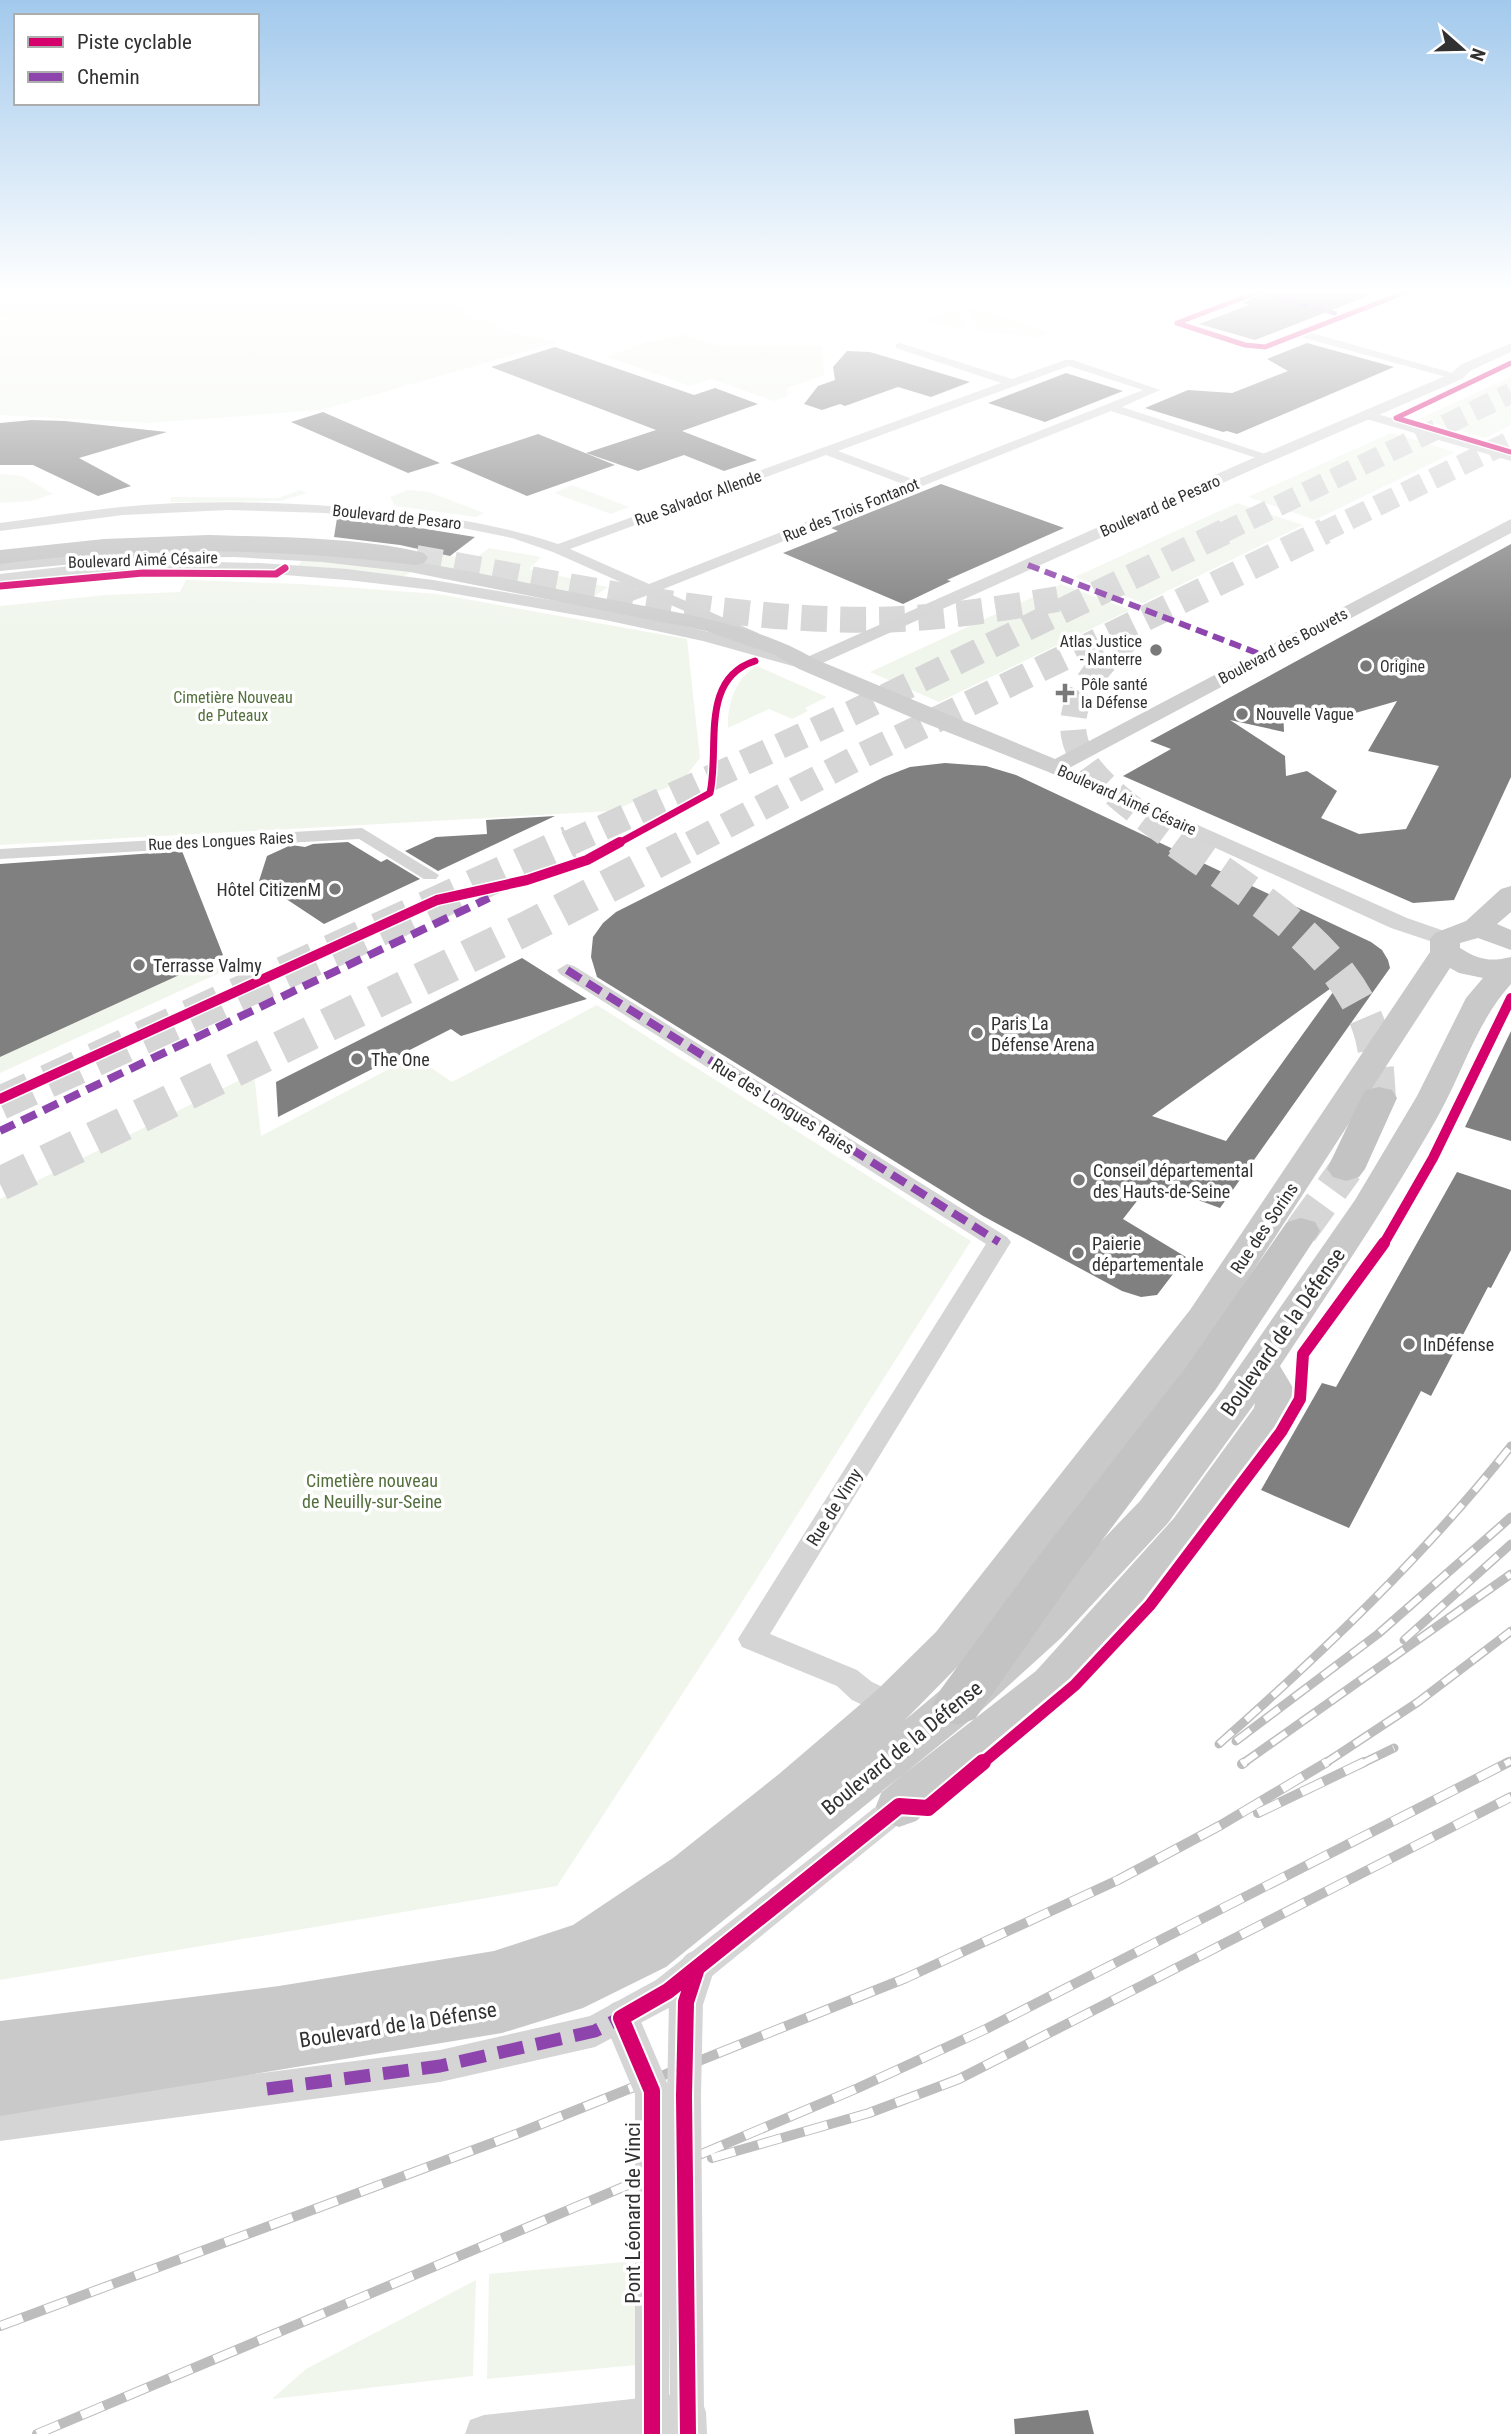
<svg xmlns="http://www.w3.org/2000/svg" width="1511" height="2434" font-family="'Roboto Condensed',sans-serif">
<style>
.green{fill:#f1f6ed}
.building{fill:#808080;fill-rule:evenodd}
.lines{fill:none;stroke-linecap:round;stroke-linejoin:round}
.motorway-tunnel-far2{stroke:#d6d6d6;stroke-width:21;stroke-dasharray:21 10;stroke-linecap:butt}
.motorway-tunnel-far1{stroke:#d6d6d6;stroke-width:26;stroke-dasharray:26 13;stroke-linecap:butt}
.motorway-tunnel{stroke:#d6d6d6;stroke-width:34;stroke-dasharray:34 18;stroke-linecap:butt}
.minor{fill:#d5d5d5;fill-rule:evenodd}
.tertiary{fill:#d5d5d5;fill-rule:evenodd}
.secondary{fill:#cfcfcf;fill-rule:evenodd}
.primary{fill:#c9c9c9;fill-rule:evenodd}
.motorway{fill:#c3c3c3;fill-rule:evenodd}
.rail-far1-casing{stroke:#bdbdbd;stroke-width:9}
.rail-casing{stroke:#bdbdbd;stroke-width:10}
.rail-far1{stroke:#fff;stroke-width:6;stroke-dasharray:18;stroke-linecap:butt}
.rail{stroke:#fff;stroke-width:8;stroke-dasharray:24;stroke-linecap:butt}
.minor-bridge{stroke:#d5d5d5;stroke-width:34}
.quiet-far3{stroke:#8e44ad;stroke-width:4.5;stroke-dasharray:10 4.5;stroke-linecap:butt}
.quiet-far2{stroke:#8e44ad;stroke-width:6;stroke-dasharray:12 6;stroke-linecap:butt}
.quiet-far1{stroke:#8e44ad;stroke-width:8;stroke-dasharray:16 8;stroke-linecap:butt}
.quiet{stroke:#8e44ad;stroke-width:13;stroke-dasharray:26 13;stroke-linecap:butt}
.cycleway-far4-casing{stroke:#fff;stroke-width:8}
.cycleway-far3-casing{stroke:#fff;stroke-width:10}
.cycleway-far2-casing{stroke:#fff;stroke-width:13}
.cycleway-far1-casing{stroke:#fff;stroke-width:17}
.cycleway-casing{stroke:#fff;stroke-width:20}
.cycleway-far4{stroke:#d6006c;stroke-width:5}
.cycleway-far3{stroke:#d6006c;stroke-width:7}
.cycleway-far2{stroke:#d6006c;stroke-width:10}
.cycleway-far1{stroke:#d6006c;stroke-width:12}
.cycleway{stroke:#d6006c;stroke-width:16}
.poi-dot{fill:#797979;stroke:#fff;stroke-width:2.5}
.labels{text-anchor:middle;dominant-baseline:central;stroke-width:7;stroke-linejoin:round;paint-order:stroke}
.far-street-label{font-size:16px;fill:#313131;stroke:#fff}
.far-poi-label{font-size:16px;fill:#313131;stroke:#fff;text-anchor:start}
.far-park-label{font-size:16px;fill:#536f3c;stroke:#fff}
.poi-label{font-size:18px;fill:#313131;stroke:#fff;text-anchor:start}
.street-label{font-size:18px;fill:#313131;stroke:#fff}
.park-label{font-size:18px;fill:#536f3c;stroke:#fff}
.near-street-label{font-size:21px;fill:#313131;stroke:#fff}
</style>
<rect width="100%" height="100%" fill="#fff"/>
<!-- green -->
<path class="green" d="M0 292H457L454 294 467 315 514 333 559 342 321 410 148 423 0 415V321L16 317H0Z
M966 307 1054 333H1042L1047 335 1038 338 981 331Z
M957 310 969 330 924 321Z
M682 334 720 346H823L824 375 787 388 788 396 774 401 711 379 690 386 607 357 652 340 656 342Z
M1511 377V425L1485 438 1419 419Z
M1391 433 1455 452 1315 520 1248 497Z
M0 474 22 476 53 494 31 501 0 503Z
M572 485 629 507 611 514 554 493Z
M300 490 307 493 281 501 171 502V497L278 498Z
M407 490 429 492 484 513 476 517 395 506 390 497Z
M1237 503 1303 525 1143 603 1075 577Z
M489 548 541 557 529 569 608 587 595 596 412 562 425 551 473 560Z
M304 558 415 570 401 578 297 567Z
M186 580 300 584 438 594 687 639 700 758 682 781 613 811 0 845V606L106 595 180 592Z
M1061 584 1130 610 939 702 870 672Z
M757 666 827 697 805 708 808 711 792 719 769 709 728 728C727 705 735 678 757 666Z
M212 960 226 970 0 1073V1057Z
M597 1005 971 1241 726 1627 557 1886 0 1980V1199L254 1073 261 1136 414 1056 452 1082Z
M634 2261 637 2365 487 2379 489 2274Z
M476 2280 473 2376 272 2399 306 2369Z"/>
<!-- building -->
<path class="building" d="M1265 292H1373V294L1255 340 1199 324 1249 305 1243 303Z
M1307 343 1394 367 1237 434 1227 431 1223 432 1145 408 1188 390 1232 393 1288 371 1267 359Z
M555 347 694 395 715 388 758 404 682 431 757 460 724 471 684 455 638 471 586 453 656 430 491 367Z
M847 351 870 352 970 382 931 397 898 387 845 406 840 404 822 410 804 404 818 386 835 380 833 367Z
M1066 373 1123 391 1045 422 988 403Z
M323 412 440 463 408 473 291 422Z
M32 420 65 421 167 432 79 458 131 486 98 496 33 465H0V423Z
M538 434 615 465 527 496 450 463Z
M941 484 1064 528 947 580 951 581 903 604 783 553 838 531 831 528Z
M337 518 408 526 475 537 450 556 400 545 334 537Z
M1511 544V777L1454 900 1413 903 1123 776 1171 749 1150 741ZM1397 701 1368 751 1439 766 1406 829 1359 834 1321 818 1337 791 1307 771 1286 776 1285 756 1230 720 1284 732 1283 707 1338 718Z
M945 763 986 766 1016 775 1371 942 1382 950 1388 960 1390 968 1220 1208 1151 1183 1123 1219 1186 1257 1157 1295 1141 1297 1122 1291 983 1216 597 977 591 957 593 937 603 923 616 912 884 777 910 767ZM1341 981 1226 1141 1152 1116Z
M555 816 438 871 405 851 436 837 487 834 486 820Z
M348 842 381 862 387 859 420 879 324 924 259 881 267 856 291 845 305 847 313 844Z
M182 851 223 955 0 1057V864Z
M522 958 587 999 461 1036 451 1029 278 1117 276 1082Z
M1511 1031V1141L1465 1127Z
M1457 1172 1511 1190V1250L1491 1288 1488 1287 1431 1396 1421 1391 1349 1528 1261 1490 1322 1383 1336 1387Z
M1088 2410 1094 2434H1015L1014 2419Z"/>
<g class="lines">
<!-- motorway-tunnel-far2 -->
<path class="motorway-tunnel-far2" d="M1222 533 1511 393
M1321 533 1511 441"/>
<!-- motorway-tunnel-far1 -->
<path class="motorway-tunnel-far1" d="M416 558C571 585 742 626 900 619 954 616 1005 608 1058 599
M1133 634C1018 733 1088 776 1180 844
M567 844 852 713 1226 531
M691 844 853 760 1325 531"/>
<!-- motorway-tunnel -->
<path class="motorway-tunnel" d="M1178 842C1245 891 1337 942 1368 1024 1377 1048 1377 1073 1379 1098
M0 1103 570 842
M0 1184 525 929 694 842
M1301 1231 1346 1169"/>
<!-- minor -->
<path class="minor" d="M1248 292H1263L1188 323 1246 342 1264 343 1396 292H1411L1312 333 1463 376 1457 380 1301 337 1265 350 1245 348 1171 323Z
M900 343 1012 379 1065 360H1073L1160 390 1122 407 1274 457 1273 460H1263L1111 411 661 590 758 633 761 636 758 639 753 641 648 595 596 615H586L584 612 586 609 636 589 553 552 512 538 443 524 325 513 228 510 123 515 0 531V523C40 518 81 511 121 507 206 499 292 502 376 510 438 515 498 524 558 544L1001 383 896 348V344ZM1069 366 1143 390 915 480 838 451ZM826 455 903 484 649 584 570 549Z
M1367 411 1511 453V461L1363 418 1361 415Z
M362 828 439 875 436 879H424L359 839 0 859V849Z
M567 964 574 966 1007 1237 1011 1242 770 1634 857 1670 872 1682 908 1699 913 1708 908 1717 898 1720 888 1717 852 1700 837 1686 742 1647 738 1639 986 1244 560 974 557 970Z
M899 1793 910 1797 914 1806 910 1815 680 2002 595 2047 440 2082 0 2141V2107L440 2050 590 2016 656 1980 888 1797Z
M687 2393 701 2398 706 2412 707 2434H465L470 2420 484 2415Z"/>
<!-- tertiary -->
<path class="tertiary" d="M1511 343V352L1470 371 1462 379 1256 468 807 670 703 641 605 620 433 590 347 580 260 573 174 571 87 575 0 584V574L87 564 174 561 260 563 347 569 433 580 605 609 705 631 805 658 1244 462 1452 373 1460 365Z
M1056 762 1407 918 1453 934 1457 939 1453 944 1445 946 1391 928 1049 772 1046 768 1049 764Z"/>
<!-- secondary -->
<path class="secondary" d="M1511 519V533L1056 775 922 722 799 669 775 655 706 631 410 572 322 562 234 557 126 559 0 571V559C108 549 214 541 322 550 415 558 506 579 597 597 671 612 749 621 815 659L1055 759Z"/>
<!-- primary -->
<path class="primary" d="M1511 886V912L1497 924 1511 930V950L1478 938 1460 943V948C1479 960 1490 962 1511 957V984C1477 1021 1462 1074 1437 1118 1388 1204 1334 1284 1280 1366L1296 1393 1291 1411 1204 1540 1068 1697 916 1821 899 1827 882 1821 876 1806 882 1791 1036 1671 1174 1518 1254 1408 1255 1403 1168 1523 1061 1638 974 1717 666 1967 583 2008 502 2033 0 2116V2021L279 1986 494 1951 573 1925 673 1858 779 1774 876 1691 936 1632 1190 1310 1430 952V939L1435 933 1466 921 1501 889ZM1450 968 1459 973 1483 978 1466 998 1417 1096 1355 1200 1222 1391 1140 1501 1031 1614 905 1720 966 1658 1216 1328Z"/>
<!-- motorway -->
<path class="motorway" d="M208 535C274 537 361 537 424 553L428 558 424 563 416 565C276 548 140 546 0 564V550L104 539Z
M1379 1087 1392 1090 1397 1098 1365 1169 1359 1177 1346 1181 1333 1177 1327 1169 1361 1098 1366 1090Z
M1301 1218 1315 1222 1320 1231 1216 1389 1073 1579 975 1719 958 1725 941 1719 933 1704 941 1689 1041 1553 1186 1367 1287 1222Z"/>
<!-- rail-far1 casing -->
<g class="rail-far1-casing">
<path id="rail-far1" d="M1404 1640 1511 1544
M1236 1741 1378 1634 1511 1517
M1219 1744C1324 1651 1424 1556 1511 1446
M1242 1764 1511 1574
M1324 1764 1418 1702 1511 1631
M1361 1764 1394 1748
M1505 1764 1511 1761"/>
</g>
<!-- rail casing -->
<g class="rail-casing">
<path id="rail" d="M1242 1764 1245 1762
M1258 1813 1364 1762
M712 2158 869 2113 959 2079 1511 1797
M0 2326 519 2133 906 1978 1118 1880 1221 1825 1327 1762
M37 2434 858 2088 986 2029 1509 1762"/>
</g>
<!-- rail-far1 -->
<use href="#rail-far1" class="rail-far1"/>
<!-- rail -->
<use href="#rail" class="rail"/>
<!-- minor-bridge -->
<path class="minor-bridge" d="M621 2018 652 2091V2414
M687 2412 684 2096 686 2002 697 1968"/>
<!-- quiet-far3 -->
<path class="quiet-far3" d="M1257 293 1342 315"/>
<!-- quiet-far2 -->
<path class="quiet-far2" d="M1028 565 1265 656"/>
<!-- quiet-far1 -->
<path class="quiet-far1" d="M567 970 999 1242
M0 1131 489 898"/>
<!-- quiet -->
<path class="quiet" d="M267 2089 440 2066 595 2031 624 2016"/>
<!-- cycleway-far4 casing -->
<g class="cycleway-far4-casing">
<path id="cycleway-far4" d="M1258 292 1177 323 1245 345 1265 347 1406 292
M1396 418 1511 363
M1396 418 1511 452"/>
</g>
<!-- cycleway-far3 casing -->
<g class="cycleway-far3-casing">
<path id="cycleway-far3" d="M0 586 143 573 276 574 285 568
M617 844 710 793C720 748 699 679 755 661"/>
</g>
<!-- cycleway-far2 casing -->
<g class="cycleway-far2-casing">
<path id="cycleway-far2" d="M0 1099 437 900 527 880 587 860 620 842
M1383 1245 1433 1158 1511 998"/>
</g>
<!-- cycleway-far1 casing -->
<g class="cycleway-far1-casing">
<path id="cycleway-far1" d="M981 1764 1075 1685 1150 1605 1281 1432 1300 1399 1303 1354 1384 1243"/>
</g>
<!-- cycleway casing -->
<g class="cycleway-casing">
<path id="cycleway" d="M652 2434V2091L621 2018 668 1991 899 1806 928 1808 983 1762
M688 2434 684 2096 686 2002 697 1968"/>
</g>
<!-- cycleway-far4 -->
<use href="#cycleway-far4" class="cycleway-far4"/>
<!-- cycleway-far3 -->
<use href="#cycleway-far3" class="cycleway-far3"/>
<!-- cycleway-far2 -->
<use href="#cycleway-far2" class="cycleway-far2"/>
<!-- cycleway-far1 -->
<use href="#cycleway-far1" class="cycleway-far1"/>
<!-- cycleway -->
<use href="#cycleway" class="cycleway"/>
</g>
<!-- sky -->
<linearGradient id="sky" x2="0" y2="1"><stop stop-color="#a2c9ec"/><stop offset="0.46" stop-color="#fff"/><stop offset="1" stop-color="#fff" stop-opacity="0"/></linearGradient>
<rect width="1511" height="633" fill="url(#sky)"/>
<!-- markers -->
<g class="poi-dot">
<circle cx="1156" cy="650" r="7"/>
<circle cx="1366" cy="666" r="7"/>
<path d="M1061.5 682.5h7v7h7v7h-7v7h-7v-7h-7v-7h7z"/>
<circle cx="1242" cy="714" r="7"/>
<circle cx="335" cy="889" r="7"/>
<circle cx="139" cy="965" r="7"/>
<circle cx="977" cy="1033" r="7"/>
<circle cx="357" cy="1059" r="7"/>
<circle cx="1079" cy="1180" r="7"/>
<circle cx="1078" cy="1253" r="7"/>
<circle cx="1409" cy="1344" r="7"/>
</g>
<g class="labels">
<!-- far-street labels -->
<g class="far-street-label">
<text transform="translate(698 498) rotate(-20)">Rue Salvador Allende</text>
<text transform="translate(1160 506) rotate(-24)">Boulevard de Pesaro</text>
<text transform="translate(851 510) rotate(-22)">Rue des Trois Fontanot</text>
<text transform="translate(397 517) rotate(6)">Boulevard de Pesaro</text>
<text transform="translate(143 560) rotate(-2)">Boulevard Aimé Césaire</text>
<text transform="translate(1283 646) rotate(-28)">Boulevard des Bouvets</text>
<text transform="translate(1127 800) rotate(24)">Boulevard Aimé Césaire</text>
<text transform="translate(221 841) rotate(-3)">Rue des Longues Raies</text>
</g>
<!-- far-poi labels -->
<g class="far-poi-label">
<text x="1142" y="641" text-anchor="end">Atlas Justice<tspan x="1142" dy="18">- Nanterre</tspan></text>
<text x="1380" y="666">Origine</text>
<text x="1081" y="684">Pôle santé<tspan x="1081" dy="18">la Défense</tspan></text>
<text x="1256" y="714">Nouvelle Vague</text>
</g>
<!-- far-park labels -->
<g class="far-park-label">
<text x="233" y="697">Cimetière Nouveau<tspan x="233" dy="18">de Puteaux</tspan></text>
</g>
<!-- poi labels -->
<g class="poi-label">
<text x="321" y="889" text-anchor="end">Hôtel CitizenM</text>
<text x="153" y="965">Terrasse Valmy</text>
<text x="991" y="1023">Paris La<tspan x="991" dy="21">Défense Arena</tspan></text>
<text x="371" y="1059">The One</text>
<text x="1093" y="1170">Conseil départemental<tspan x="1093" dy="21">des Hauts-de-Seine</tspan></text>
<text x="1092" y="1243">Paierie<tspan x="1092" dy="21">départementale</tspan></text>
<text x="1423" y="1344">InDéfense</text>
</g>
<!-- street labels -->
<g class="street-label">
<text transform="translate(783 1106) rotate(32)">Rue des Longues Raies</text>
<text transform="translate(1264 1228) rotate(-56)">Rue des Sorins</text>
<text transform="translate(834 1507) rotate(-58)">Rue de Vimy</text>
</g>
<!-- park labels -->
<g class="park-label">
<text x="372" y="1480">Cimetière nouveau<tspan x="372" dy="21">de Neuilly-sur-Seine</tspan></text>
</g>
<!-- near-street labels -->
<g class="near-street-label">
<text transform="translate(1283 1332) rotate(-55)">Boulevard de la Défense</text>
<text transform="translate(902 1748) rotate(-39)">Boulevard de la Défense</text>
<text transform="translate(398 2025) rotate(-9)">Boulevard de la Défense</text>
<text transform="translate(633 2213) rotate(-90)">Pont Léonard de Vinci</text>
</g>
</g>
<!-- legend -->
<rect x="14" y="14" width="245" height="91" fill="#ffffff" stroke="#adadad" stroke-width="2"/>
<rect x="28" y="37" width="35" height="10" fill="#d6006c" stroke="#adadad" stroke-width="2"/>
<text x="77" y="49" font-size="21" fill="#313131">Piste cyclable</text>
<rect x="28" y="72" width="35" height="10" fill="#8e44ad" stroke="#adadad" stroke-width="2"/>
<text x="77" y="84" font-size="21" fill="#313131">Chemin</text>
<!-- north arrow -->
<g transform="translate(1462 49) rotate(110)" stroke="#ffffff" stroke-width="5" paint-order="stroke">
<path d="M0-5L12 26L0 18L-12 26Z" fill="#313131"/>
<text y="-10" font-size="19" font-weight="bold" text-anchor="middle" fill="#313131">N</text>
</g>
</svg>
